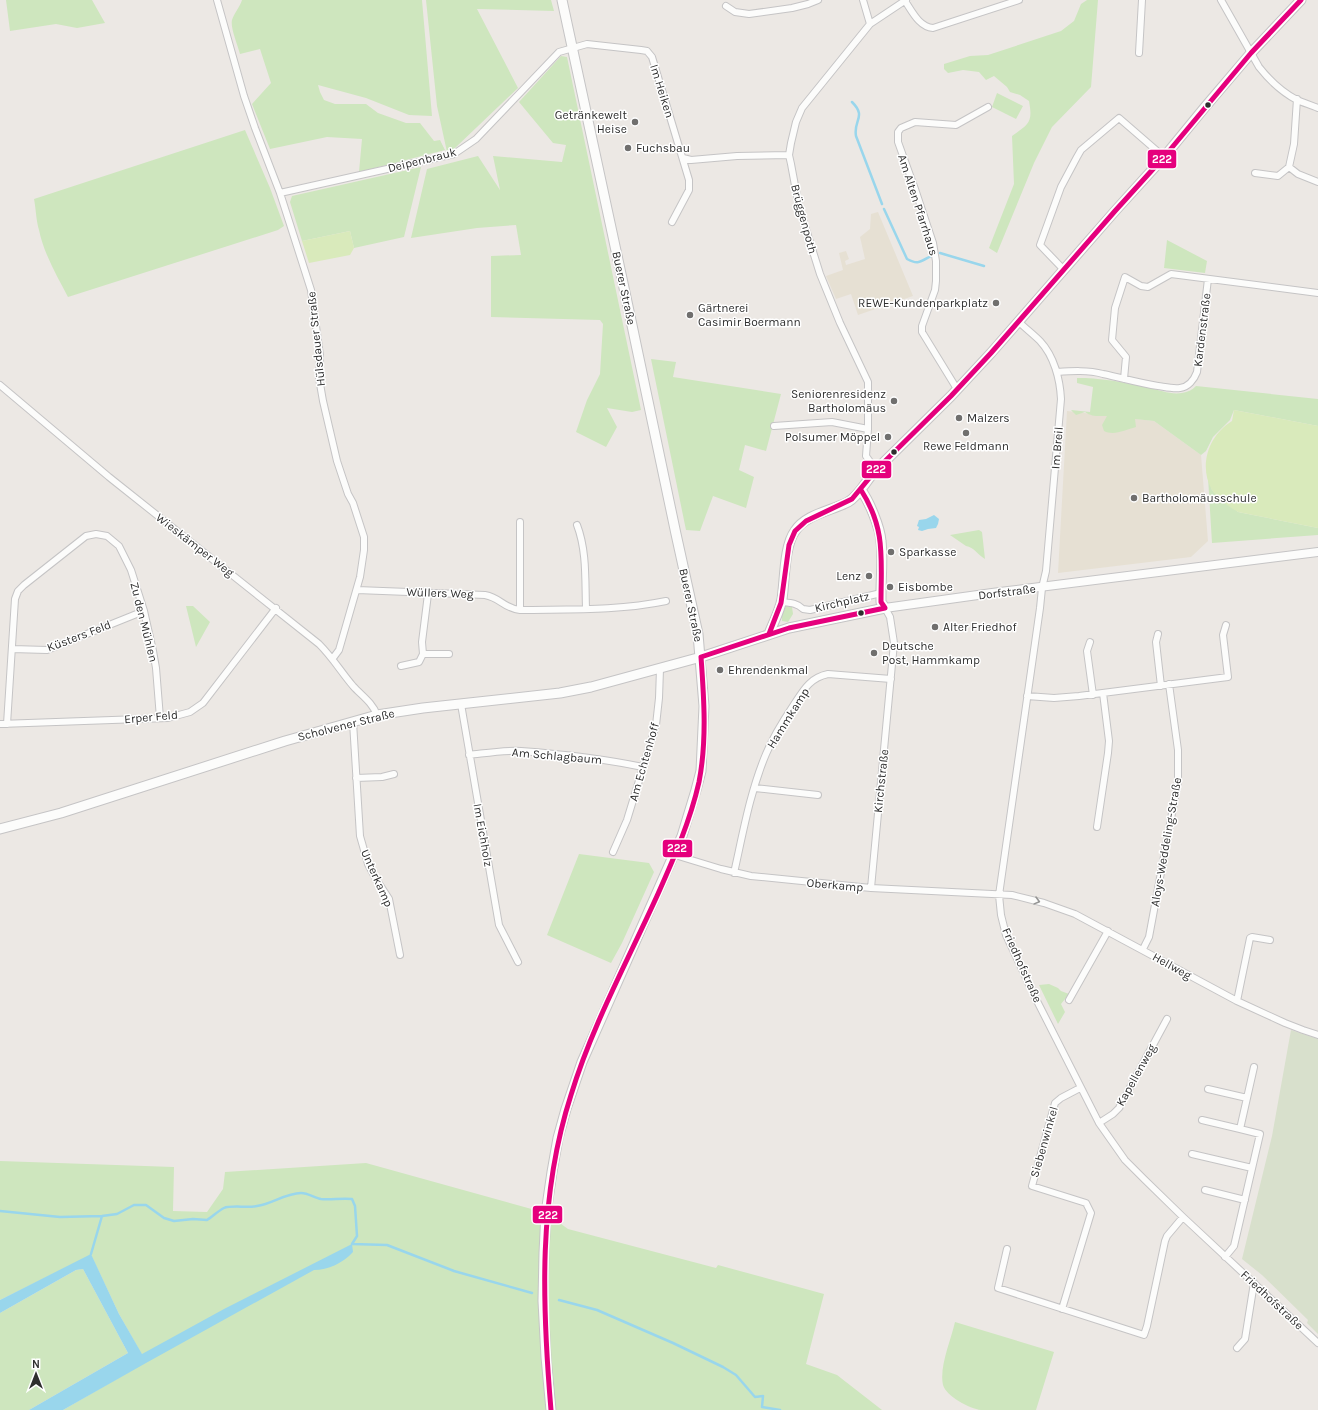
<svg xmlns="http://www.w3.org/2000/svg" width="1318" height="1410" font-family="Karla,sans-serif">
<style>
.education{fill:#e6e0d3}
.green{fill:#cee6be}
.cemetery{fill:#d8e0cc}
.pitch{fill:#d9eabb}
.water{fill:#99d6ec}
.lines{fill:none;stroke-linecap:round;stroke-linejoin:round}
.stream{stroke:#99d6ec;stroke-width:2.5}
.minor-casing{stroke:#c5c4c5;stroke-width:8}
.tertiary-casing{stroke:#c5c4c5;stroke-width:10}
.secondary-casing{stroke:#c5c4c5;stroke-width:11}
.minor{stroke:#fcfcfb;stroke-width:6}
.tertiary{stroke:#fcfcfb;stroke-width:8}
.secondary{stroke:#fcfcfb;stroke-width:9}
.bus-1-casing{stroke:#fff;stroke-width:8}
.bus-1{stroke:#e5007d;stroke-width:5}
.oneway{stroke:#959594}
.bus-dot{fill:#2e2e2e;stroke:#fff;stroke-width:1.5}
.poi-dot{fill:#706f6e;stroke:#fff;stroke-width:1.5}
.labels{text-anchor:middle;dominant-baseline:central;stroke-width:3;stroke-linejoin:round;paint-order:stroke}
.street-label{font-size:12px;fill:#2e2e2e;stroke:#fff}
.poi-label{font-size:12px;fill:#2e2e2e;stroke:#fff;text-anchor:start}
.line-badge{stroke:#fff;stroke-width:1.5}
.badge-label{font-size:11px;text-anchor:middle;font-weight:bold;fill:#fff}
</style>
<rect width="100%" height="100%" fill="#ece8e4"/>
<!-- education -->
<path class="education" d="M878 212 913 296 858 315 851 294 836 299 826 276 843 270 839 253 846 251 849 259 845 261 846 265 865 259 860 237 870 229 871 214Z
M1067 411 1154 421 1201 455 1208 541 1191 557 1058 573Z"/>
<!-- green -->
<path class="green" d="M6 0H92L105 23 77 28 56 24 10 31Z
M242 0H422L432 116 409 115 366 98 318 85 320 92 324 100 335 104H366L378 113 406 123H420L434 141 440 140 445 150 359 172 362 139 327 137 270 149 252 104 271 83 260 49 240 54C238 46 230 27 232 20 234 13 240 7 242 0Z
M426 0H551L554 11 477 9 518 88 455 148 447 152 437 106Z
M1087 0H1098L1091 87 1052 127 1034 163 997 253 989 248 1014 184 1012 136C1029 124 1033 123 1029 101L1020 95 1010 92 1007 87 994 76 986 80 979 72 963 70 948 73 944 69V64L970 56 988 55 1061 31 1074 21 1081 4Z
M561 56 567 57 641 410 632 412 607 408 617 427 606 447 576 432 587 400 600 374 603 324 600 320 491 317V256L521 255 516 225 477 228 411 238 427 169 478 156 500 190 493 156 562 162 566 145 553 143 519 102Z
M997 93 1023 106 1016 119 992 107Z
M245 130 270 188 284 226 278 230 68 297C57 276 44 254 39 230 36 220 36 209 34 199Z
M421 167 404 237 354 248 350 231 302 241 290 202 292 196Z
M1167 240 1207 261 1205 273 1164 268Z
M651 359 676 362 673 377 781 394 766 451 745 445 739 470 754 477 746 508 713 496 700 531 686 530Z
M1077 378C1096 377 1130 383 1149 388 1160 390 1171 395 1182 393 1188 392 1192 390 1196 386L1318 399V426L1234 410 1230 420 1213 437 1206 451 1201 455 1154 421 1135 419 1136 427C1125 430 1114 436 1104 431L1102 425 1107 416C1098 416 1092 417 1085 412L1076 415 1071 410 1090 412 1093 387 1077 383Z
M1208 477 1212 490 1238 512 1318 528V535L1212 543Z
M979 530 982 532 985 559C978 555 974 547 966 546L950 535Z
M186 606H193L210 622 196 647Z
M786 606 792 607 793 614 788 622 782 621V615Z
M579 854 649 863 654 872 622 943 611 963 547 935Z
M1049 984 1058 988 1061 991 1069 994 1061 1004 1065 1012 1058 1024 1039 985Z
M0 1161 174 1167 173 1211 207 1212 223 1189 225 1172 366 1163 546 1213 568 1229 716 1268 718 1265 824 1294 806 1364 837 1375 882 1410H63L146 1362 119 1314 91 1255 0 1300Z
M83 1269 128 1353 29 1410H0V1313L76 1270Z
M955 1322 1054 1352 1036 1410C1018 1410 999 1410 981 1410 970 1409 946 1396 943 1385 939 1367 951 1340 955 1322Z"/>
<!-- cemetery -->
<path class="cemetery" d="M1291 1030 1318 1039V1334L1307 1323 1308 1320 1262 1275 1242 1259 1272 1136Z"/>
<!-- pitch -->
<path class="pitch" d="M350 231 354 248 350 255 309 263 302 241Z
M1234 410 1318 426V528L1238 512C1229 507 1218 499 1212 490 1198 465 1209 435 1232 421Z"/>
<!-- water -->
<path class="water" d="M934 515 939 519 938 524 936 528 928 529 922 531 918 530 919 527 917 526 919 520 926 519Z
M352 1244 353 1252C343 1263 328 1270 314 1270L146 1363 63 1410H29L128 1353 83 1269 76 1270 0 1313V1300L91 1254 119 1314 142 1354 224 1309Z"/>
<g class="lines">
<!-- stream -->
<path class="stream" d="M852 102C867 117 853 120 856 136L882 204
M884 209 907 259C918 265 920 262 931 256
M940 253 984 266
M0 1211 60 1217 102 1216 117 1214 134 1205H146L164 1218 174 1221 193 1219 207 1220C212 1217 218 1211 224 1208 230 1205 248 1208 257 1206 272 1204 286 1193 301 1193 308 1193 315 1198 321 1199 330 1200 342 1198 352 1199L355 1206 357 1236 352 1244 387 1245 454 1271 532 1293
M91 1254 102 1216
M559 1300 597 1310 673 1343 723 1367 736 1375 755 1397 763 1396 762 1407 780 1410"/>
<!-- minor casing -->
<g class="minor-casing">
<path id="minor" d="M217 0 244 96 255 128 280 193 311 290 320 355 319 378 323 401 337 461 348 494 353 503 364 537V550L360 577 339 650 333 658
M863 0 870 24
M1221 0 1259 67C1270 81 1282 92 1297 100 1304 103 1311 105 1318 108
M905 1C912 11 919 27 933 28L1019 0
M726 6 735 12 749 14 792 8 808 4 818 0
M1139 53 1142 0
M683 158 691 160 737 156 789 155
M1289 167 1294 144 1297 99
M1255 173 1278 176 1289 167 1298 174 1318 182
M280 193 454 154 476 139 559 52 587 44 641 50 647 51 652 57 689 180V190L672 222
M1064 270 1040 245 1061 187 1077 157 1081 150 1119 118 1164 157
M1019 322C1025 328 1033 334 1040 341 1054 356 1060 379 1061 399L1046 571 1042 588 1040 608 999 895 1001 915 1006 935 1035 997 1099 1123 1125 1160 1144 1179 1183 1217 1318 1343
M1057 372C1072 371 1088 370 1103 374 1122 378 1139 383 1158 386 1165 387 1173 389 1180 388 1188 387 1194 380 1197 372L1208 279
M1124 379 1126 357 1112 340 1115 308 1125 277 1141 286 1148 287 1171 274 1318 293
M0 385 109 477 319 644C333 658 341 672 353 686 362 696 372 702 377 715
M957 389 922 332V326L935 290 936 281V261L933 243 915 189 898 142V132L901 128 915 122 956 125 988 107
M774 426 832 422 868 429
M876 470 866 456 868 429V382L840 323 820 274 799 207 791 164 789 155 791 143 796 122 802 108 870 24 906 0
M577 525C587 551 585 581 586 608
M357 590 485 595C501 598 503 608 520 610 568 609 618 611 666 601
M781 602C790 603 797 603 803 609L810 610 881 593
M520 610V522
M1158 634 1156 642 1161 686
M1090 642 1087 651 1093 695
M12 649 47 650 144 611
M423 654H449
M401 666 419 662 423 654 422 642 428 594
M1027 696 1054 698 1079 696 1228 677 1223 635 1226 625
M461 704 499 925 518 962
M353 722 360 836 368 864 376 879 389 899 400 955
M0 724 168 718 190 712 203 703 276 608
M7 724 15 599 18 591 24 585 86 536 96 534 107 536 119 546 131 570 144 611 153 651 156 668 160 718
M469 755C487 753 504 750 521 751 562 754 604 759 643 767
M356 778 382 777 394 774
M755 788 818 795
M1097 827 1108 753 1109 741 1103 693
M613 852 627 820 656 725 659 698 660 669
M675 855 721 869 751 876 871 888 1012 895 1044 903 1075 914 1237 1001 1285 1023 1303 1030 1318 1035
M734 873C743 833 750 792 766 754 773 737 783 721 793 706 803 691 809 678 828 674L891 679
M871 888 894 643 890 617 885 608
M1143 949 1149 937 1178 781V750L1169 684
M1069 1000 1108 931
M1237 1001 1250 938 1252 937 1270 940
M1208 1089 1247 1098
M1202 1120 1240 1129
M1099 1123 1113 1114 1119 1108 1167 1019
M1192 1154 1252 1168
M1205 1190 1245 1200
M1007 1249 998 1288 1144 1335 1147 1326 1165 1241 1167 1236 1183 1217
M1225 1257 1234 1246 1260 1134 1240 1129 1254 1067
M1062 1309 1091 1213 1086 1203 1032 1186 1055 1103 1061 1098 1080 1088
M1237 1348 1245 1339 1254 1283"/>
</g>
<!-- tertiary casing -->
<g class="tertiary-casing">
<path id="tertiary" d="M885 608 992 593 1318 552"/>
</g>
<!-- secondary casing -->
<g class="secondary-casing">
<path id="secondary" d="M769 634C773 623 780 611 782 599 785 580 784 546 795 531 806 514 831 511 848 502 860 495 866 480 876 470L951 396 991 353 1115 211 1164 157 1205 107 1251 53 1301 0
M0 829 61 813 285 741 377 715 423 708 560 693 591 687 701 657 789 628 885 608 881 602V593C881 576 883 558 881 541 880 527 869 501 861 490
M551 1410 546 1357 543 1301 544 1253 546 1213 552 1172 558 1138 566 1109 582 1062 682 836 696 790 701 771 704 706 698 634 676 534 629 311 562 0"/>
</g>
<!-- minor -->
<use href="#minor" class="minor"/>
<!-- tertiary -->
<use href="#tertiary" class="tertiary"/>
<!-- secondary -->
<use href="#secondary" class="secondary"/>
<!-- bus-1 casing -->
<g class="bus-1-casing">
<path id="bus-1" d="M769 634 781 603 789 545 795 531 806 521 852 499 876 470 951 396 991 353 1115 211 1164 157 1251 53 1301 0
M701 657 789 628 885 608 881 602C881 559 886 529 861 490
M551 1410C542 1304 538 1197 571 1095 592 1026 627 962 657 896 673 860 690 822 699 782 707 741 704 698 701 657"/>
</g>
<!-- bus-1 -->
<use href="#bus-1" class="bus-1"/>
</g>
<!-- one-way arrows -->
<defs><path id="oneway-chevron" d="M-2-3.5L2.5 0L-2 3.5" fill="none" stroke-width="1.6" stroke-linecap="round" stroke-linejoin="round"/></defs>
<use class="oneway" href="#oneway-chevron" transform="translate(1037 901) rotate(15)"/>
<!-- markers -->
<g class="bus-dot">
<circle cx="1208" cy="105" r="3.5"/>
<circle cx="894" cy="452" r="3.5"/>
<circle cx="861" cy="613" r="3.5"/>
</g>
<g class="poi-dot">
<circle cx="635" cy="122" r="4"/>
<circle cx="628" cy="148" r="4"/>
<circle cx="996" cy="303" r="4"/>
<circle cx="690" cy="315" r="4"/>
<circle cx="894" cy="401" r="4"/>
<circle cx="959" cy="418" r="4"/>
<circle cx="966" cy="433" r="4"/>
<circle cx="888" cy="437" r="4"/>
<circle cx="1134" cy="498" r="4"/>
<circle cx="891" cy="552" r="4"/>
<circle cx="869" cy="576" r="4"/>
<circle cx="890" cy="587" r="4"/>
<circle cx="935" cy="627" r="4"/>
<circle cx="874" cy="653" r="4"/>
<circle cx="720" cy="670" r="4"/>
</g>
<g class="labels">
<!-- street labels -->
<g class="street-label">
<text transform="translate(662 91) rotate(73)">Im Heiken</text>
<text transform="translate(422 160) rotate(-14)">Deipenbrauk</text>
<text transform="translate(918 205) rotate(72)">Am Alten Pfarrhaus</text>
<text transform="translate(804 219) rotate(75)">Brüggenpoth</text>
<text transform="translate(624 288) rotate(78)">Buerer Straße</text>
<text transform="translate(1202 330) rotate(-83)">Kardenstraße</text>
<text transform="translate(316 339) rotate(-96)">Hülsdauer Straße</text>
<text transform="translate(1057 448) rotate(-85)">Im Breil</text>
<text transform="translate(195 545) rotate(38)">Wieskämper Weg</text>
<text transform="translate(1007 592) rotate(-7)">Dorfstraße</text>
<text transform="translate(440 593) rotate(2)">Wüllers Weg</text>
<text transform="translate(842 602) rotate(-13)">Kirchplatz</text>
<text transform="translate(691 605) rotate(78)">Buerer Straße</text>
<text transform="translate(144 622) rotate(76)">Zu den Mühlen</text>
<text transform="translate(79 636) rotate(-21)">Küsters Feld</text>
<text transform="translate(151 717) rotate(-5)">Erper Feld</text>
<text transform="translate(788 718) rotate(-58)">Hammkamp</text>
<text transform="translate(346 725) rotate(-14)">Scholvener Straße</text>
<text transform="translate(557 756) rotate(5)">Am Schlagbaum</text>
<text transform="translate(644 762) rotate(-74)">Am Echtenhoff</text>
<text transform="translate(881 781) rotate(-84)">Kirchstraße</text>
<text transform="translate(483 835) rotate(80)">Im Eichholz</text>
<text transform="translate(1166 842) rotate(-80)">Aloys-Weddeling-Straße</text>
<text transform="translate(377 878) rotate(66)">Unterkamp</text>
<text transform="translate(835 885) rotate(5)">Oberkamp</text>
<text transform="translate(1022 965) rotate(66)">Friedhofstraße</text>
<text transform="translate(1172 966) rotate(29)">Hellweg</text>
<text transform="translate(1136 1075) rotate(-61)">Kapellenweg</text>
<text transform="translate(1044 1142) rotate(-74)">Siebenwinkel</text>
<text transform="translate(1272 1300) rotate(43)">Friedhofstraße</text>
</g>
<!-- poi labels -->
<g class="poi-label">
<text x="627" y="115" text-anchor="end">Getränkewelt<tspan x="627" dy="14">Heise</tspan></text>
<text x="636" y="148">Fuchsbau</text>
<text x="988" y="303" text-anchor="end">REWE-Kundenparkplatz</text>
<text x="698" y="308">Gärtnerei<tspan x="698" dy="14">Casimir Boermann</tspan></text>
<text x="886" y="394" text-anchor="end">Seniorenresidenz<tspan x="886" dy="14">Bartholomäus</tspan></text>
<text x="967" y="418">Malzers</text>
<text x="880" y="437" text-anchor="end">Polsumer Möppel</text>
<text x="966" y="446" text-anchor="middle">Rewe Feldmann</text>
<text x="1142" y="498">Bartholomäusschule</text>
<text x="899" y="552">Sparkasse</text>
<text x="861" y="576" text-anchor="end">Lenz</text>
<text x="898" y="587">Eisbombe</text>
<text x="943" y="627">Alter Friedhof</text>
<text x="882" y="646">Deutsche<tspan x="882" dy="14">Post, Hammkamp</tspan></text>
<text x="728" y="670">Ehrendenkmal</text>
</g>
</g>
<g class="line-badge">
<rect x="1147" y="149" width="30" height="20" rx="4" fill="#e5007d"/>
<rect x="861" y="460" width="31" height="19" rx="4" fill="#e5007d"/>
<rect x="662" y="839" width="31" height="19" rx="4" fill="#e5007d"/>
<rect x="532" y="1205" width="31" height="19" rx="4" fill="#e5007d"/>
</g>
<g class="badge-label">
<text x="1162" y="163">222</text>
<text x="876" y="473">222</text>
<text x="677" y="852">222</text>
<text x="548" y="1219">222</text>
</g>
<!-- north arrow -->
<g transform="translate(36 1374)" stroke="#ffffff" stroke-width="3" paint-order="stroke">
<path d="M0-3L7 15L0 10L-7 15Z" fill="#2e2e2e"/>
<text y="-6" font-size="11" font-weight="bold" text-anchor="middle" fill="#2e2e2e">N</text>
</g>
</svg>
